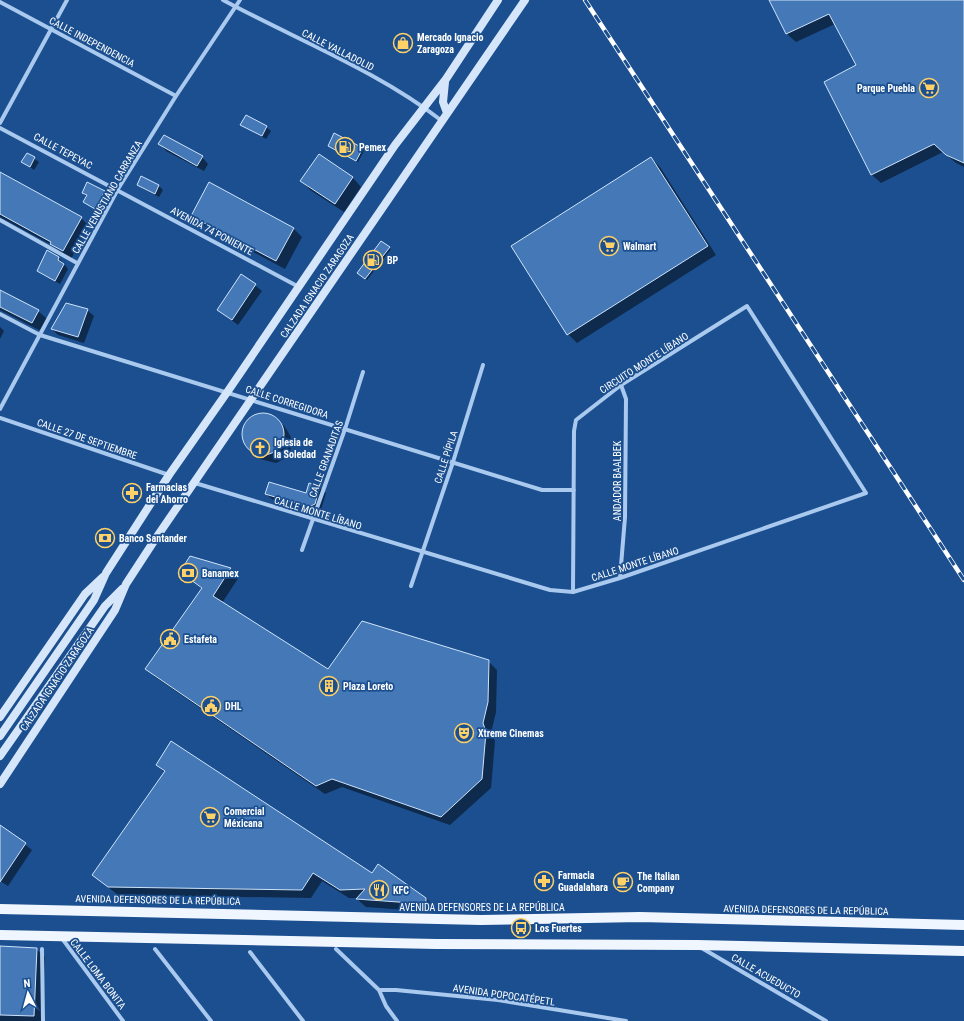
<svg xmlns="http://www.w3.org/2000/svg" width="964" height="1021" font-family="'Roboto Condensed',sans-serif">
<style>
.shadow{fill:#0007}
.building{fill:#4478b7;stroke:#cfe3fa}
.lines{fill:none;stroke-linecap:round;stroke-linejoin:round}
.street{stroke:#a9c9ee;stroke-width:4}
.secondary{stroke:#d6e6fa;stroke-width:8}
.primary{stroke:#f0f6ff;stroke-width:10}
.rail-casing{stroke:#fff;stroke-width:4.5}
.rail{stroke:#1b4f8f;stroke-width:3;stroke-dasharray:9;stroke-linecap:butt}
.labels{text-anchor:middle;dominant-baseline:central;stroke-width:3.5;stroke-linejoin:round;paint-order:stroke}
.poi-label{font-size:10px;font-weight:bold;fill:#fff;stroke:#1b4f8f;text-anchor:start}
.street-label{font-size:10px;fill:#fff;stroke:#1b4f8f}
</style>
<rect width="100%" height="100%" fill="#1b4f8f"/>
<!-- shadow -->
<path class="shadow" d="M769 0H964V167L956 163 943 152 881 183 872 175 825 82 857 66 835 24 796 42 787 34Z
M242 125 266 127 271 131 266 139Z
M160 144 202 157 208 164 204 171 166 151Z
M329 146 362 149 364 151 358 162Z
M27 154 39 162 34 170 23 162Z
M319 155 353 178 361 187 344 212 310 190 302 181Z
M651 158 660 167 716 255 577 343 568 334 512 246Z
M0 174 81 218 89 226 71 259 55 247 0 217Z
M141 178 159 186 163 190 159 197 142 188 138 184Z
M209 184 294 229 302 237 285 269 201 224 192 216Z
M104 192 108 196 100 212 84 202 87 197 83 193Z
M389 248 391 249 367 280 360 275Z
M48 252 59 258 68 269 60 284 38 271Z
M242 275 262 291 238 325 218 310Z
M0 291 38 311 47 319 41 331 0 310Z
M87 310 94 316 84 343 58 335 52 329Z
M0 327 4 331 0 339Z
M263 414 276 418 285 427 292 439 290 453 286 458 276 463 260 459 247 446 243 436 246 424 250 419Z
M319 487 326 493 321 510 316 513 273 500 266 494H307Z
M231 568 239 577 222 603 328 671 488 661 497 670 496 712 491 733 495 741 491 788 450 825 342 787 325 794 155 677 146 669 202 589 181 571Z
M157 765 372 875 426 898 435 907 434 912 366 907 357 899 358 898H349L322 881 311 898 118 895 93 875 165 773Z
M0 826 32 850 8 886 0 881Z
M36 949 45 957 42 1021H0V971Z"/>
<!-- building -->
<path class="building" d="M769 0H964V163L946 155 934 144 871 175 824 82 856 65 829 14 786 34Z
M246 115 267 126 262 136 240 125Z
M334 133 363 148 356 161 328 146Z
M164 135 203 156 197 166 158 144Z
M27 153 35 157 30 167 21 162Z
M319 154 353 177 335 204 300 181Z
M651 157 708 246 567 335 511 246Z
M0 172 82 217 63 251 50 244 51 242 0 214Z
M141 176 159 185 155 194 137 185Z
M87 182 105 191 95 209 83 202 87 195 82 193Z
M209 182 294 228 276 261 191 216Z
M381 241 390 247 365 279 357 273Z
M47 250 59 257 58 260 64 264 55 281 37 271Z
M241 274 256 284 232 320 217 310Z
M0 290 39 310 32 323 0 307Z
M66 303 88 309 78 337 51 329Z
M242 434a21 21 0 1 1 42 0a21 21 0 1 1-42 0Z
M269 482 306 493 309 483 320 486 315 504 309 507 265 494Z
M190 556 231 568 213 596 328 669 362 621 489 660 488 702 483 723 486 732 482 779 441 817 332 779 316 786 145 669 202 588 180 572Z
M171 741 372 873 378 864 426 898V904L356 899 365 889 340 890 313 873 302 890 108 887 92 875 165 771 156 765Z
M0 825 26 843 0 882Z
M0 946 37 948 34 1016 0 1015Z"/>
<g class="lines">
<!-- street -->
<path class="street" d="M223 0C295 39 378 71 442 121
M0 2 176 96
M0 123 67 0
M0 128 299 287
M0 220 77 263
M0 314 40 335 542 490H574
M0 409 118 189 176 96 240 0
M0 418 169 475
M195 483 550 590 573 592 620 578 866 493 747 306 621 385 576 420 574 431 573 592
M302 550 345 429 363 372
M620 578 625 517 626 399 621 385
M411 586 453 462 483 365
M61 937 123 1021
M700 947 826 1021
M42 949 43 1021
M155 949 211 1021
M336 949 379 990 386 1006 397 1021
M250 952 303 1021
M379 990H396L498 1000 626 1021"/>
<!-- secondary -->
<path class="secondary" d="M445 82 443 102 447 113
M0 717 85 594 103 577
M0 736 94 600 106 573 169 475 228 391 395 145 446 79 498 0
M0 756 105 606 122 589
M0 784 115 610 126 584 156 538 525 0"/>
<!-- primary -->
<path class="primary" d="M0 909 481 920 640 917 964 925
M0 935 436 944 697 945 964 951"/>
<!-- rail casing -->
<g class="rail-casing">
<path id="rail" d="M585 0 964 580"/>
</g>
<!-- rail -->
<use href="#rail" class="rail"/>
</g>
<!-- icons -->
<defs>
<g id="shop-ring" transform="scale(1)"><circle r="9.5" fill="#1b4f8f" stroke="#ffd166" stroke-width="1.5"/><path d="M-5-2.5h2.3a2.7 3.5 0 0 1 5.4 0H5L5.5 6h-11ZM-1.5-2.5h3a1.5 2.3 0 0 0-3 0Z" fill="#ffd166"/></g>
<g id="supermarket-ring" transform="scale(1)"><circle r="9.5" fill="#1b4f8f" stroke="#ffd166" stroke-width="1.5"/><path d="M-6-5.5h2.5l.6 2H6L4.5 2H-2.5L-4.4-4H-6ZM-1.5 3.2a1.3 1.3 0 1 0 .1 0ZM3 3.2a1.3 1.3 0 1 0 .1 0Z" fill="#ffd166"/></g>
<g id="fuel-ring" transform="scale(1)"><circle r="9.5" fill="#1b4f8f" stroke="#ffd166" stroke-width="1.5"/><path d="M-5.5-6h7V0h2V4h1.3V-2.5L3-4.5l.8-.8L6-3V5H2.5V1h-1V6h-7ZM-4.2-4.7v3.2H.2V-4.7Z" fill="#ffd166"/></g>
<g id="church-ring" transform="scale(1)"><circle r="9.5" fill="#1b4f8f" stroke="#ffd166" stroke-width="1.5"/><path d="M-1.2-6h2.4v3.5h3.3v2.4h-3.3V6h-2.4V-.1h-3.3v-2.4h3.3Z" fill="#ffd166"/></g>
<g id="pharmacy-ring" transform="scale(1)"><circle r="9.5" fill="#1b4f8f" stroke="#ffd166" stroke-width="1.5"/><path d="M-2-6h4v4h4v4h-4v4h-4v-4h-4v-4h4Z" fill="#ffd166"/></g>
<g id="bank-ring" transform="scale(1)"><circle r="9.5" fill="#1b4f8f" stroke="#ffd166" stroke-width="1.5"/><path d="M-6-4H6V4H-6ZM0-2.3a2.3 2.3 0 1 0 0 4.6a2.3 2.3 0 1 0 0-4.6Z" fill="#ffd166"/></g>
<g id="civic-ring" transform="scale(1)"><circle r="9.5" fill="#1b4f8f" stroke="#ffd166" stroke-width="1.5"/><path d="M-.6-6.5H3V-4.5H.6V-3L4-1V1h2V6H-6V1h2V-1L-.6-3ZM-1.2 2.5V6h2.4V2.5Z" fill="#ffd166"/></g>
<g id="building-ring" transform="scale(1)"><circle r="9.5" fill="#1b4f8f" stroke="#ffd166" stroke-width="1.5"/><path d="M-4-6H4V6H1V3H-1V6H-4ZM-2.5-4.3h1.7v1.8h-1.7ZM.8-4.3h1.7v1.8H.8ZM-2.5-1h1.7V.8h-1.7ZM.8-1h1.7V.8H.8Z" fill="#ffd166"/></g>
<g id="theatre-ring" transform="scale(1)"><circle r="9.5" fill="#1b4f8f" stroke="#ffd166" stroke-width="1.5"/><path d="M-5-5.5Q0-4 5-5.5V0Q5 5 0 6Q-5 5-5 0ZM-3.3-2.5H-1v1.5H-3.3ZM1-2.5H3.3v1.5H1ZM-2.8 1Q0 5.5 2.8 1Z" fill="#ffd166"/></g>
<g id="cafe-ring" transform="scale(1)"><circle r="9.5" fill="#1b4f8f" stroke="#ffd166" stroke-width="1.5"/><path d="M-5.5-4.5H6V0H3Q3 3.5 0 3.5H-2.5Q-5.5 3.5-5.5 0ZM3-3.2v2h1.7v-2ZM-6 4.5H4V6H-6Z" fill="#ffd166"/></g>
<g id="restaurant-ring" transform="scale(1)"><circle r="9.5" fill="#1b4f8f" stroke="#ffd166" stroke-width="1.5"/><path d="M-5-6h1v4h1v-4h1v4h1v-4h1v5L-1.5 .5V6h-2V.5L-5-1ZM5-6V6H3V1.5H1.5Q1.5-4 5-6Z" fill="#ffd166"/></g>
<g id="bus-ring" transform="scale(1)"><circle r="9.5" fill="#1b4f8f" stroke="#ffd166" stroke-width="1.5"/><path d="M-5-6H5V4H4V6H2V4H-2V6H-4V4H-5ZM-3.5-4V0h7V-4ZM-3.5 1.2v1.5H-2V1.2ZM2 1.2v1.5H3.5V1.2Z" fill="#ffd166"/></g>
</defs>
<g fill-rule="evenodd">
<use href="#shop-ring" x="403" y="43"/>
<use href="#supermarket-ring" x="929" y="88"/>
<use href="#fuel-ring" x="345" y="147"/>
<use href="#supermarket-ring" x="609" y="246"/>
<use href="#fuel-ring" x="373" y="260"/>
<use href="#church-ring" x="260" y="448"/>
<use href="#pharmacy-ring" x="132" y="493"/>
<use href="#bank-ring" x="105" y="538"/>
<use href="#bank-ring" x="188" y="573"/>
<use href="#civic-ring" x="170" y="639"/>
<use href="#building-ring" x="329" y="686"/>
<use href="#civic-ring" x="211" y="706"/>
<use href="#theatre-ring" x="464" y="733"/>
<use href="#supermarket-ring" x="210" y="817"/>
<use href="#pharmacy-ring" x="544" y="881"/>
<use href="#cafe-ring" x="623" y="882"/>
<use href="#restaurant-ring" x="379" y="890"/>
<use href="#bus-ring" x="521" y="928"/>
</g>
<g class="labels">
<!-- poi labels -->
<g class="poi-label">
<text x="417" y="37">Mercado Ignacio<tspan x="417" dy="12">Zaragoza</tspan></text>
<text x="915" y="88" text-anchor="end">Parque Puebla</text>
<text x="359" y="147">Pemex</text>
<text x="623" y="246">Walmart</text>
<text x="387" y="260">BP</text>
<text x="274" y="442">Iglesia de<tspan x="274" dy="12">la Soledad</tspan></text>
<text x="146" y="487">Farmacias<tspan x="146" dy="12">del Ahorro</tspan></text>
<text x="119" y="538">Banco Santander</text>
<text x="202" y="573">Banamex</text>
<text x="184" y="639">Estafeta</text>
<text x="343" y="686">Plaza Loreto</text>
<text x="225" y="706">DHL</text>
<text x="478" y="733">Xtreme Cinemas</text>
<text x="224" y="811">Comercial<tspan x="224" dy="12">Méxicana</tspan></text>
<text x="558" y="875">Farmacia<tspan x="558" dy="12">Guadalahara</tspan></text>
<text x="637" y="876">The Italian<tspan x="637" dy="12">Company</tspan></text>
<text x="393" y="890">KFC</text>
<text x="535" y="928">Los Fuertes</text>
</g>
<!-- street labels -->
<g class="street-label">
<text transform="translate(92 42) rotate(28)">CALLE INDEPENDENCIA</text>
<text transform="translate(338 50) rotate(27)">CALLE VALLADOLID</text>
<text transform="translate(63 151) rotate(28)">CALLE TEPEYAC</text>
<text transform="translate(107 197) rotate(-60)">CALLE VENUSTIANO CARRANZA</text>
<text transform="translate(212 231) rotate(28)">AVENIDA 74 PONIENTE</text>
<text transform="translate(317 286) rotate(-56)">CALZADA IGNACIO ZARAGOZA</text>
<text transform="translate(644 363) rotate(-33)">CIRCUITO MONTE LÍBANO</text>
<text transform="translate(287 402) rotate(18)">CALLE CORREGIDORA</text>
<text transform="translate(87 439) rotate(19)">CALLE 27 DE SEPTIEMBRE</text>
<text transform="translate(446 457) rotate(-72)">CALLE PÍPILA</text>
<text transform="translate(326 459) rotate(-70)">CALLE GRANADITAS</text>
<text transform="translate(617 481) rotate(-90)">ANDADOR BAALBEK</text>
<text transform="translate(318 513) rotate(17)">CALLE MONTE LÍBANO</text>
<text transform="translate(635 564) rotate(-18)">CALLE MONTE LÍBANO</text>
<text transform="translate(57 679) rotate(-56)">CALZADA IGNACIO ZARAGOZA</text>
<text transform="translate(158 900) rotate(1)">AVENIDA DEFENSORES DE LA REPÚBLICA</text>
<text x="482" y="907">AVENIDA DEFENSORES DE LA REPÚBLICA</text>
<text transform="translate(806 910) rotate(1)">AVENIDA DEFENSORES DE LA REPÚBLICA</text>
<text transform="translate(98 974) rotate(53)">CALLE LOMA BONITA</text>
<text transform="translate(766 976) rotate(30)">CALLE ACUEDUCTO</text>
<text transform="translate(504 995) rotate(8)">AVENIDA POPOCATÉPETL</text>
</g>
</g>
<!-- north arrow -->
<g transform="translate(28 993) rotate(354)" stroke="#1b4f8f" stroke-width="3" paint-order="stroke">
<path d="M0-3L7 15L0 10L-7 15Z" fill="#ffffff"/>
<text y="-6" font-size="11" font-weight="bold" text-anchor="middle" fill="#ffffff">N</text>
</g>
</svg>
